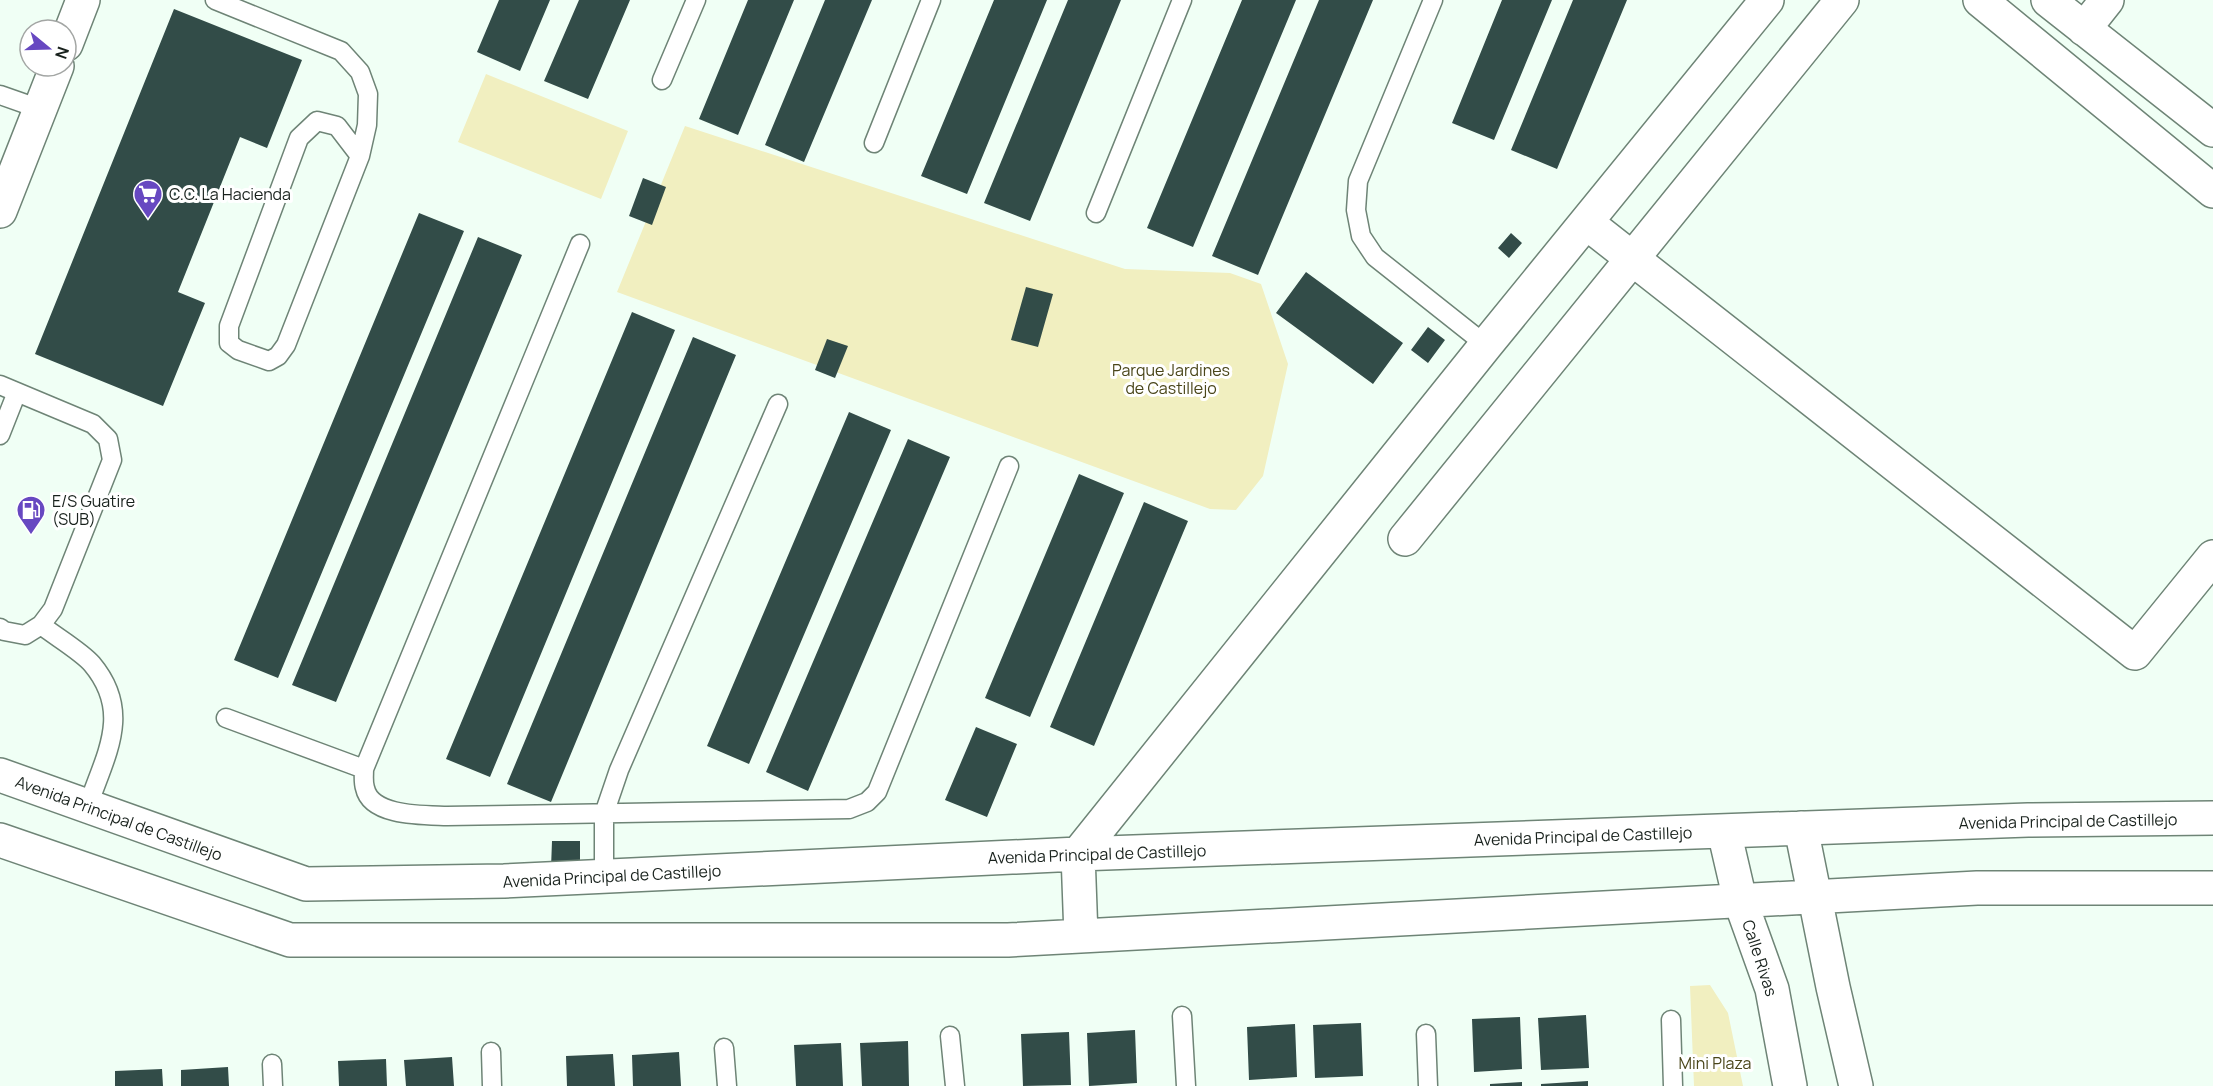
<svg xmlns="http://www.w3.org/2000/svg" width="2213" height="1086" font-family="Manrope,sans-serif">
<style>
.green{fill:#f1efc0}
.building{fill:#324c48}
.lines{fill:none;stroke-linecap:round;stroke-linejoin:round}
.lane-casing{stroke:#6e8476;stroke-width:21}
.street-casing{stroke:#6e8476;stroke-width:36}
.secondary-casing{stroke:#6e8476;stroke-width:36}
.lane{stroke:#fff;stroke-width:18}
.street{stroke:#fff;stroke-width:33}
.secondary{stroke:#fff;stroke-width:33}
.labels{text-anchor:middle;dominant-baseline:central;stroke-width:6;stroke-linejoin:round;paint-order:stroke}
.poi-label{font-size:16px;fill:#18211c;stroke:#fff;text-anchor:start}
.park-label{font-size:16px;fill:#4a461a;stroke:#fff}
.street-label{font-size:16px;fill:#18211c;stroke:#fff}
</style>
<rect width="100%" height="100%" fill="#f0fff5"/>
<!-- green -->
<path class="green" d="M486 74 628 131 601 199 458 142Z
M685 126 1125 269 1230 273 1261 284 1288 364 1263 476 1236 510 1210 509 617 292Z
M1710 985 1728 1013 1743 1086H1694L1690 986Z"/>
<!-- building -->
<path class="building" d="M499 0H550L520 71 477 52Z
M579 0H630L588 99 544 81Z
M748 0H794L738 135 699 119Z
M825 0H872L804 162 765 145Z
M994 0H1047L967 194 921 176Z
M1068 0H1121L1030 221 984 203Z
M1242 0H1296L1193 247 1147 228Z
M1319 0H1373L1258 275 1212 256Z
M1502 0H1552L1494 140 1452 123Z
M1573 0H1627L1557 169 1511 150Z
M174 9 302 60 267 148 240 137 178 292 205 303 163 406 35 354Z
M643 178 666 187 652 225 629 216Z
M419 213 464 231 278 678 234 660Z
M1511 233 1522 243 1509 258 1498 248Z
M478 237 522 255 336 702 292 685Z
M1306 272 1403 343 1373 384 1276 313Z
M1026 287 1053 294 1038 347 1011 340Z
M632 312 675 330 490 777 446 759Z
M1428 327 1445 340 1428 363 1411 350Z
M693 337 736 355 551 802 507 784Z
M827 339 848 346 835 378 815 370Z
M849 412 891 430 749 764 707 746Z
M908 439 950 457 808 791 766 772Z
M1079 474 1124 493 1030 717 985 698Z
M1144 502 1188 521 1094 746 1050 727Z
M976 727 1017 744 987 817 945 800Z
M552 841H580V868H551Z
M1586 1015 1589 1068 1541 1070 1538 1018Z
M1520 1017 1522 1069 1474 1072 1472 1019Z
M1361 1023 1363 1076 1315 1078 1313 1025Z
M1295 1024 1297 1077 1249 1080 1247 1027Z
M1135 1030 1137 1083 1089 1086 1087 1033Z
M1069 1032 1071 1085 1023 1086 1021 1034Z
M908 1041 909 1086H862L860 1043Z
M841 1043 843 1086H796L794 1045Z
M679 1052 681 1086H633L632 1055Z
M613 1054 615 1086H567L566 1056Z
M452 1057 454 1086H406L404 1060Z
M386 1059 387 1086H339L338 1061Z
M228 1067 229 1086H181V1070Z
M162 1069 163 1086H115V1071Z
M1588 1081V1086H1541V1084Z
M1522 1082V1086H1490V1084Z"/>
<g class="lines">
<!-- lane casing -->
<g class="lane-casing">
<path id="lane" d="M215 0 341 51 360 72 368 94 367 125 360 156 286 345 278 356 269 361 238 350 229 343V326L299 138 317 121 337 126 360 156
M1433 0 1358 181 1356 210 1361 236 1375 257 1486 345
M662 80 696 0
M0 95 40 109
M874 143 931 0
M1096 213 1182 0
M580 244 364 769C364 775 363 782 365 788 371 817 425 815 447 816L849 809 867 802 877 792 1009 466
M0 385 93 424 108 439 112 460 53 609 41 625 25 635 4 631 0 628
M0 435 17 392
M41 625C55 636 82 652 92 664 133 713 105 755 88 806
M226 718 364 769
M604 877V814L619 770 778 404
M1182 1016 1186 1086
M1671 1020 1673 1086
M1426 1034 1428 1086
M950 1036 955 1086
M724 1048 727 1086
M491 1052 492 1086
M272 1064 273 1086"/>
</g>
<!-- street casing -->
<g class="street-casing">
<path id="street" d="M1980 0 2213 191
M2048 0 2213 130
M2084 29 2107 0
M1587 223 2135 653 2213 557
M1405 539 1842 0
M0 775 306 884 504 881 1078 854 2028 820 2213 818
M1801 828 1833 987 1856 1086
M1724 831 1740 900 1772 989 1790 1086
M0 840 290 940H1008L1977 888H2213
M1081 936 1078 854 1486 345 1767 0"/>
</g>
<!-- secondary casing -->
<g class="secondary-casing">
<path id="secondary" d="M66 44 83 0
M0 211 57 66"/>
</g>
<!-- lane -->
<use href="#lane" class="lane"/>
<!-- street -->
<use href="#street" class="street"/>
<!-- secondary -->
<use href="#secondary" class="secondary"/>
</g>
<!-- icons -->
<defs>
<g id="supermarket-pin" transform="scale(1.5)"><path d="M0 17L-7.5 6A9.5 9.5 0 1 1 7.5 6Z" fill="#6748c1" stroke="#fff"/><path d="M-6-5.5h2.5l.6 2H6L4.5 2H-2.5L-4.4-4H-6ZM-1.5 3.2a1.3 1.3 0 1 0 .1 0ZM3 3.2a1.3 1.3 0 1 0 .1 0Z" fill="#fff"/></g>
<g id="fuel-pin" transform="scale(1.5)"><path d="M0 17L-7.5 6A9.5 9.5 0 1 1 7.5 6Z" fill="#6748c1" stroke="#fff"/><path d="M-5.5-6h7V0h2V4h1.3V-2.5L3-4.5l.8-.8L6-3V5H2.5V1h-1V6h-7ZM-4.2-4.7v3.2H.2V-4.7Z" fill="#fff"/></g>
</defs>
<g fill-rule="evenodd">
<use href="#supermarket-pin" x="148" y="194"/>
<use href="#fuel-pin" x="31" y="510"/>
</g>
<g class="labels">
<!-- poi labels -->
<g class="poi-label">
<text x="169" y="194">C.C. La Hacienda</text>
<text x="52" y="501">E/S Guatire<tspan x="52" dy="18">(SUB)</tspan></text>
</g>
<!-- park labels -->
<g class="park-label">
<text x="1171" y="370">Parque Jardines<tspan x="1171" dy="18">de Castillejo</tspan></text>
<text x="1715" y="1063">Mini Plaza</text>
</g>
<!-- street labels -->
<g class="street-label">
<text transform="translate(119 818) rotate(20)">Avenida Principal de Castillejo</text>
<text transform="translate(2068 821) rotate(-1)">Avenida Principal de Castillejo</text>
<text transform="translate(1583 836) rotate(-2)">Avenida Principal de Castillejo</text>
<text transform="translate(1097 854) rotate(-2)">Avenida Principal de Castillejo</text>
<text transform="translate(612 876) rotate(-3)">Avenida Principal de Castillejo</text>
<text transform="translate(1760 958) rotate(72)">Calle Rivas</text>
</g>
</g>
<!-- north arrow -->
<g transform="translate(48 48) rotate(109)"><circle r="28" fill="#ffffff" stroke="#a3a6a4" stroke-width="1.5"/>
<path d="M0-4.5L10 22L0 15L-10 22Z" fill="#6748c1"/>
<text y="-9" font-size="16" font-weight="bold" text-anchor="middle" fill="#18211c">N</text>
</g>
</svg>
